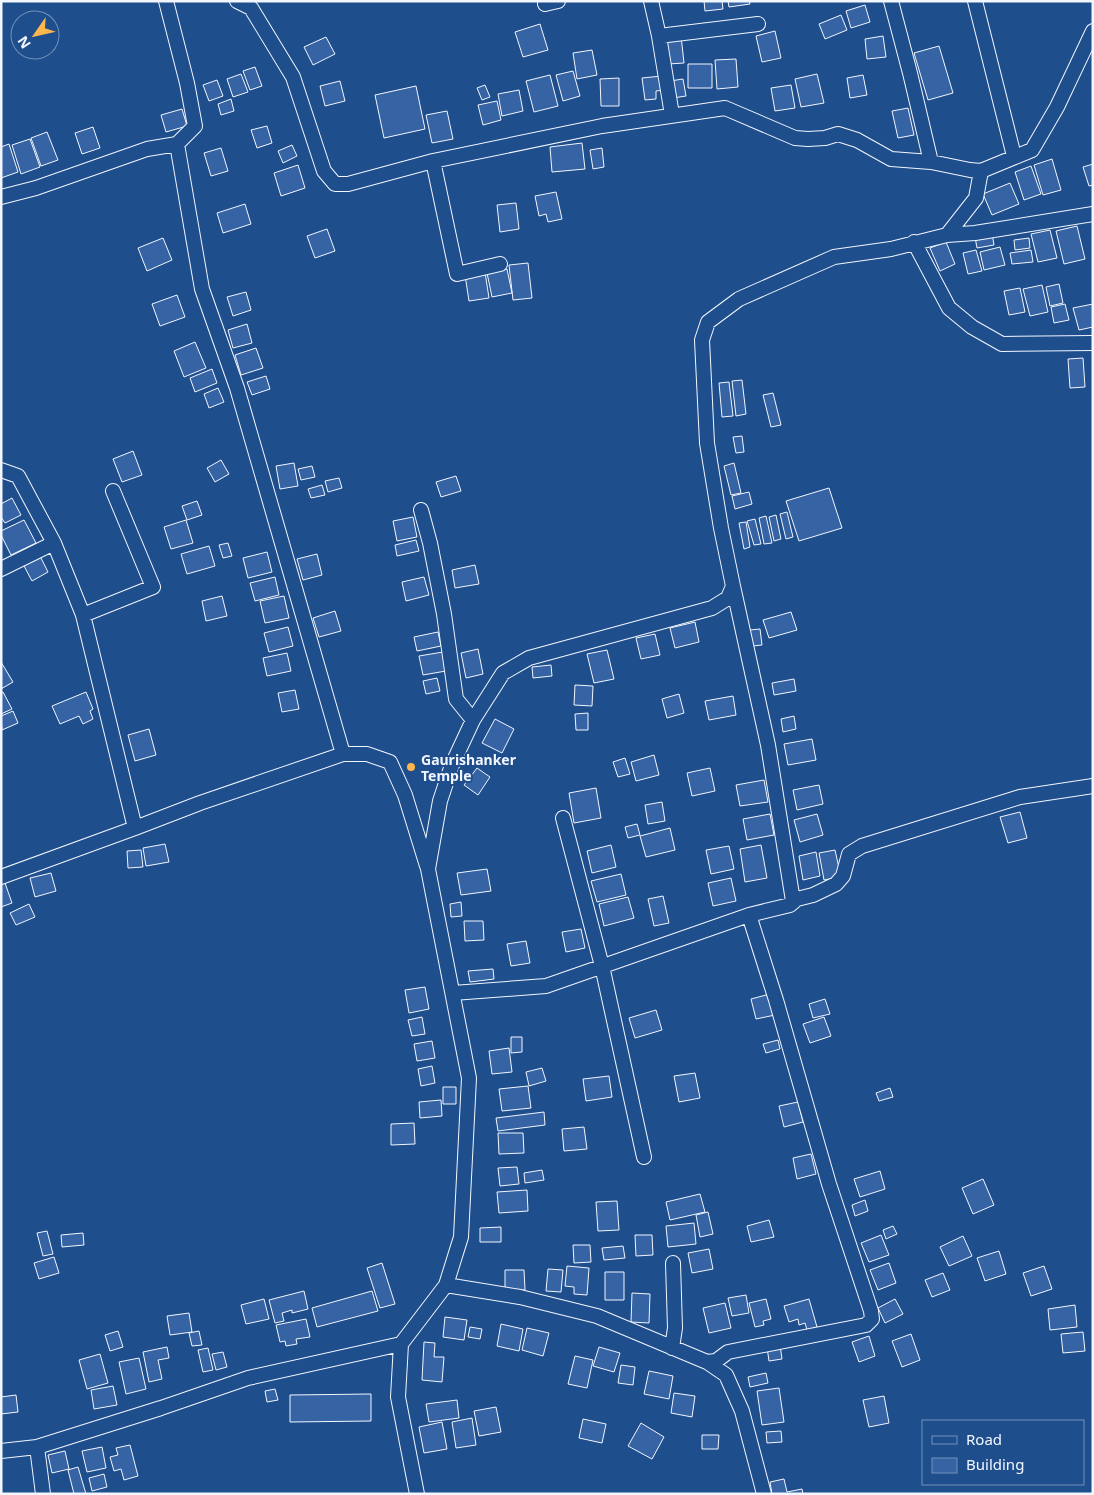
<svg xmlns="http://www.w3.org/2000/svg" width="1094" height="1495" font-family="'Noto Sans',sans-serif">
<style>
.building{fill:#3563a3;stroke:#f2f6ff}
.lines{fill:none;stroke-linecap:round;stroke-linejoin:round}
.street-casing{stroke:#f2f6ff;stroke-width:16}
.street{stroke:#1f4e8c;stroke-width:14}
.poi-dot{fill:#ffb74d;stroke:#1f4e8c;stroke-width:2}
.labels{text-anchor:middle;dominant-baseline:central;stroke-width:4;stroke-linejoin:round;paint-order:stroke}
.poi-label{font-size:14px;font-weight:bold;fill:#f2f6ff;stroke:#1f4e8c;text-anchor:start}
</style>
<rect width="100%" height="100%" fill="#1f4e8c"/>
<!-- building -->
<path class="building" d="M704 1H722L723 9 705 11Z
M728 1H749L750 4 729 7Z
M865 5 870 22 851 28 846 11Z
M841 15 847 30 825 39 819 24Z
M540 24 548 50 523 57 515 32Z
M775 31 781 58 762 62 756 36Z
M681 36 684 63 668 64 665 38Z
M883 36 886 57 867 59 865 39Z
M326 37 335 54 313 65 304 47Z
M939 46 953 93 928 100 914 53Z
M592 50 597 75 577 79 573 53Z
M736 59 738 87 717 89 715 60Z
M688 64H712V88H688Z
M255 67 262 86 250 90 243 71Z
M573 71 580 96 563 101 556 75Z
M241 74 248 92 233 97 227 79Z
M817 74 824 103 801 107 795 79Z
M550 75 558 106 534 112 526 81Z
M863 75 867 95 850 98 847 78Z
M662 76 664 90 656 91V99L645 100 642 78Z
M619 78V106H601L600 79Z
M683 79 686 96 673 98 670 81Z
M217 80 223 96 209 101 203 85Z
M340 81 345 101 325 106 320 86Z
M485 85 490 97 482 100 477 88Z
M791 85 795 108 775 111 771 88Z
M416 86 425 129 384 138 375 95Z
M519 90 523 111 502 116 498 94Z
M231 99 234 111 221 115 218 104Z
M497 101 501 120 483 125 478 105Z
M908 108 914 135 898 138 892 111Z
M182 109 187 126 166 132 161 115Z
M447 111 453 139 432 143 426 115Z
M267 126 272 143 257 148 251 130Z
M93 127 100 148 82 154 75 133Z
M47 132 58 160 41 166 31 138Z
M30 139 40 167 21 174 12 145Z
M582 143 585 169 552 172 550 147Z
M9 144 18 172 1 178V147Z
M292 145 297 156 283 163 278 151Z
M221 148 228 171 211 176 204 153Z
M602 148 604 167 593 169 590 150Z
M1052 159 1061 190 1043 195 1034 165Z
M1093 164V185L1089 186 1083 167Z
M298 165 305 188 281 196 274 173Z
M1031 166 1041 194 1024 200 1015 172Z
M1010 183 1019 204 992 215 983 194Z
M556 192 562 219 548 222 546 214 539 216 535 196Z
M516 203 519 229 500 232 497 205Z
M245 204 251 224 223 233 217 213Z
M1077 226 1085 259 1064 264 1056 231Z
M327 229 335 251 315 258 307 236Z
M1050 230 1057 258 1038 262 1031 234Z
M992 233 994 245 977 248 975 237Z
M163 238 172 260 147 271 138 248Z
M1029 238 1030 248 1015 250 1014 240Z
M946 242 955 264 940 271 930 248Z
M1000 247 1005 265 984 270 980 252Z
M976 250 982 271 968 274 963 253Z
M1031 250 1033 262 1012 264 1010 253Z
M528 263 532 298 513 300 509 265Z
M507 269 512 293 492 297 487 273Z
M485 272 489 298 469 301 465 275Z
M1059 284 1063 303 1050 306 1046 287Z
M1042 285 1048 312 1030 316 1023 289Z
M1020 288 1025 312 1009 315 1004 291Z
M246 292 251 310 233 316 227 297Z
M177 295 185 317 160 326 152 304Z
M1065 304 1069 320 1054 323 1051 307Z
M1093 304V327L1079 330 1073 308Z
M247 324 252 343 233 348 228 330Z
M195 342 206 368 184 377 174 351Z
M256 348 263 368 241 375 235 355Z
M1083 358 1085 387 1070 388 1068 359Z
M212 369 217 383 195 392 190 378Z
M266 376 270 389 252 395 247 382Z
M742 380 746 414 736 416 732 381Z
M729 382 733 416 722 417 719 383Z
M218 388 224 402 209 408 204 394Z
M773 393 781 425 771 427 763 395Z
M742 436 744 452 736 453 733 437Z
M133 451 142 475 122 482 113 459Z
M221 460 229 474 215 482 207 468Z
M294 463 298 486 280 489 276 466Z
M734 463 741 493 731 495 724 466Z
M312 466 315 477 301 480 298 469Z
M456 476 461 491 441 497 436 482Z
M339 478 342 488 328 492 325 481Z
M322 485 325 495 311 498 308 489Z
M829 488 842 528 799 541 786 501Z
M749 492 752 504 735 509 732 496Z
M12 498 21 515 5 523 1 517V504Z
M197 501 202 515 187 520 182 506Z
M787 512 793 537 786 539 780 514Z
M776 515 781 539 774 541 769 517Z
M766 516 772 543 764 544 759 518Z
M413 517 417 537 397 541 393 521Z
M755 519 761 544 754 545 747 521Z
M24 520 36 543 11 555 1 535V531Z
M186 520 193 543 171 549 164 527Z
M746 522 750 547 744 549 739 523Z
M416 540 419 551 397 556 395 545Z
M228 543 232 556 223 558 219 545Z
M209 546 215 566 187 574 181 554Z
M267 552 272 572 248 578 243 558Z
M317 554 322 575 303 580 297 559Z
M40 556 48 572 32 581 23 564Z
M475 565 479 584 455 588 452 570Z
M275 577 279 595 255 601 250 583Z
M424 577 429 595 406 601 402 582Z
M222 596 227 616 206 621 202 601Z
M284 596 289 618 265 623 260 601Z
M335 611 341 631 319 637 313 618Z
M791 612 797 630 769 638 763 620Z
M695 622 699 642 675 648 670 628Z
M288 627 293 646 269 652 264 633Z
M760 629 762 645 753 646 750 630Z
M438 632 441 646 417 651 414 637Z
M655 634 660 655 641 659 636 638Z
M478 649 483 674 466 678 461 653Z
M607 650 614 679 594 683 587 654Z
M443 652 446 671 423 675 419 656Z
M287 653 291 671 267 676 263 658Z
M1 662 13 682 1 689Z
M551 665 552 676 533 678 532 667Z
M437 678 440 691 426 694 423 681Z
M794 679 796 691 774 695 772 683Z
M575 685 593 686 592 706 574 705Z
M295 690 299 709 282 712 278 693Z
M3 692 12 709 1 714V693Z
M86 692 93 709 90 711 93 719 83 724 79 716 60 724 52 706Z
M679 694 684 713 667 718 662 699Z
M733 696 736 715 709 720 705 701Z
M13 711 18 723 2 730 1 716Z
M588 713V730H576L575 714Z
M794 716 796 729 783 732 781 719Z
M495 719 514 729 502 753 482 743Z
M149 729 156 755 135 761 128 735Z
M812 739 816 760 788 765 784 744Z
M654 755 659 775 636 781 631 762Z
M625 758 630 774 618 777 613 762Z
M477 768 490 777 478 795 464 785Z
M710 768 715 791 692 796 687 773Z
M764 780 768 802 740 806 736 785Z
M819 785 823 804 797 810 793 790Z
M596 788 601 818 574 823 569 793Z
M662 802 665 821 648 824 645 805Z
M1020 812 1027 838 1008 843 1000 817Z
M770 814 774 835 747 840 743 819Z
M817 814 823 835 800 842 794 820Z
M637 824 640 835 628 838 625 827Z
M670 828 675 850 646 857 640 836Z
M165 844 169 862 146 866 143 848Z
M611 845 616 867 592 873 587 851Z
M761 845 767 878 745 882 740 849Z
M729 846 734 869 711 874 706 850Z
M141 850 143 867 128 868 127 851Z
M835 850 841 877 824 880 819 853Z
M816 852 820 876 803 880 799 856Z
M487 869 491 891 461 895 457 873Z
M51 873 56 891 35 897 30 878Z
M621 874 626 895 597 902 591 881Z
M731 878 736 901 713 906 708 883Z
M5 883 12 903 1 907V884Z
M663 896 669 923 654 926 648 899Z
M628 897 634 918 604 926 599 904Z
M461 902 462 916 451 917 450 904Z
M29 904 35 917 16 925 10 913Z
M464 921H483L484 940 465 941Z
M581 929 585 948 566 952 562 932Z
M526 941 530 963 511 966 507 944Z
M493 969 494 979 470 982 468 971Z
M425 987 429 1009 409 1013 405 990Z
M770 994 775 1015 756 1019 751 999Z
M825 999 830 1014 813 1018 809 1004Z
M656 1010 662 1030 635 1038 629 1018Z
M422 1017 425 1034 412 1036 408 1020Z
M824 1017 831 1036 810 1043 803 1024Z
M511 1037H522V1052L511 1053Z
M778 1040 780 1049 766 1053 763 1044Z
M432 1041 435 1058 417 1061 414 1044Z
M509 1048 512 1072 492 1074 489 1051Z
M432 1066 435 1083 421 1086 418 1069Z
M542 1068 546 1081 529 1086 526 1072Z
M695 1073 700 1098 679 1102 674 1076Z
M609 1076 612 1097 586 1101 583 1079Z
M528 1086 531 1108 502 1111 499 1089Z
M443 1087H456V1104H443Z
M890 1088 893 1097 879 1101 876 1093Z
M441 1100 442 1116 420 1118 419 1102Z
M798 1102 803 1122 784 1127 779 1106Z
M544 1112 545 1125 498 1131 496 1118Z
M414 1123 415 1144 391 1145V1124Z
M584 1127 587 1149 564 1151 562 1129Z
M498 1133H523L524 1153 499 1154Z
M811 1154 816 1174 797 1179 793 1158Z
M517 1167 519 1184 500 1186 498 1168Z
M542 1170 544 1180 525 1183 524 1173Z
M880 1171 885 1189 860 1197 854 1179Z
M983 1179 994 1205 973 1214 962 1188Z
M527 1190 528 1211 499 1213 497 1192Z
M700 1194 705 1212 670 1220 666 1202Z
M865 1200 868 1211 855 1216 852 1205Z
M617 1201 619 1230 598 1231 596 1202Z
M708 1212 713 1234 700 1237 696 1215Z
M769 1220 774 1237 751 1242 747 1226Z
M694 1223 696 1244 668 1247 666 1226Z
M893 1226 897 1234 886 1239 883 1230Z
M501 1227V1242H480V1228Z
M47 1231 53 1254 43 1256 37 1233Z
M83 1233 84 1245 62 1247 61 1235Z
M635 1235H652L653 1255 636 1256Z
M881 1235 889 1255 869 1262 861 1243Z
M963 1236 972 1256 949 1266 940 1247Z
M573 1245H590L591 1262 574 1263Z
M623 1246 625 1258 604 1260 602 1248Z
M709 1249 713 1269 692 1273 688 1253Z
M999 1251 1006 1274 985 1281 977 1258Z
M54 1257 59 1273 39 1279 34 1263Z
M382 1263 395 1304 380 1308 367 1268Z
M889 1263 896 1283 878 1290 870 1270Z
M567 1266 589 1268 587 1295 574 1294V1287L565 1286Z
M1044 1266 1052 1289 1031 1296 1023 1273Z
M548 1269 563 1270 561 1292 546 1291Z
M505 1270H524L525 1290 505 1291Z
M605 1272H624V1300H605Z
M943 1273 950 1290 932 1297 925 1280Z
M304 1291 308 1309 292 1313V1310L282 1313 284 1321 275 1323 269 1300Z
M372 1291 378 1311 317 1327 312 1308Z
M632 1293 650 1294 649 1323 631 1322Z
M746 1295 749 1313 732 1316 728 1298Z
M264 1299 269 1319 246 1324 241 1305Z
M766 1299 771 1319 763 1321 764 1325 755 1327 749 1303Z
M809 1299 817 1327 807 1330 805 1323 799 1325 798 1319 789 1322 784 1306Z
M895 1299 903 1314 885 1323 878 1308Z
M725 1303 731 1328 709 1333 703 1308Z
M1075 1305 1077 1327 1050 1330 1048 1309Z
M189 1313 192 1332 170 1335 167 1316Z
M445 1317 467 1320 464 1340 443 1337Z
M306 1319 310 1337 296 1339 297 1344 286 1346 285 1341 280 1342 276 1325Z
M501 1324 523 1329 519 1351 497 1346Z
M470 1327 482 1329 480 1339 468 1337Z
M527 1328 549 1333 543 1356 522 1350Z
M118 1331 123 1347 110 1351 105 1335Z
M199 1331 202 1345 192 1346 189 1333Z
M1083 1332 1085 1351 1063 1353 1061 1334Z
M911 1334 920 1360 902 1367 892 1341Z
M869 1336 875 1356 859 1362 852 1342Z
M424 1342 435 1343 434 1357H444L442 1382 422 1380Z
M780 1345 782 1359 769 1361 767 1347Z
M167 1347 169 1358 158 1360 162 1379 149 1382 143 1352Z
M599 1347 620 1353 614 1372 593 1366Z
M208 1348 213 1370 203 1372 198 1350Z
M223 1352 227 1367 216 1370 212 1354Z
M100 1354 108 1383 87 1389 79 1360Z
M575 1356 593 1360 587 1388 568 1384Z
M139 1358 146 1389 126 1394 119 1362Z
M621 1365 635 1367 633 1385 618 1383Z
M649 1371 673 1376 669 1399 644 1394Z
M766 1373 768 1383 750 1387 748 1377Z
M113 1386 117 1405 94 1409 91 1390Z
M779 1388 784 1422 762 1425 757 1391Z
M275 1389 278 1400 267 1402 265 1391Z
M674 1393 695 1396 692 1417 671 1413Z
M371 1394V1421L290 1422V1395Z
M16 1395 18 1412 1 1414V1397Z
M884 1396 889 1423 869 1427 863 1400Z
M457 1400 459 1418 429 1422 426 1404Z
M496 1407 501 1432 479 1436 474 1411Z
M472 1418 476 1445 456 1448 452 1422Z
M583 1419 606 1424 602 1443 579 1438Z
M442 1422 447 1449 424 1453 419 1427Z
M641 1423 664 1437 652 1459 628 1446Z
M781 1431 782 1442 767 1443 766 1432Z
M702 1435H719L718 1449H702Z
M130 1445 138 1476 124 1480 121 1469 114 1471 110 1457 118 1455 116 1448Z
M102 1447 106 1468 87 1472 82 1451Z
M65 1451 69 1469 52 1473 48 1455Z
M78 1467 86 1494H74L68 1470Z
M104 1474 107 1487 92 1491 89 1478Z
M784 1479 787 1492 802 1489 803 1494H772L770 1482Z"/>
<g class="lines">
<!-- street casing -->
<g class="street-casing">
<path id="street" d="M166 1 187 83 195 126 177 144 202 289 237 388 343 754H367L390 762 405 795 427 866
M237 1 251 8 293 77 324 171 335 184H348L433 161 602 126 725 108 795 138 808 139 825 138 838 134 857 140 891 159 931 162
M651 1 659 36 672 115
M891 1 910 73 931 162 970 170 981 171 976 198 947 235
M975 1 1014 156
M545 4 558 1
M659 36 758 24
M433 161 457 274 500 264
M981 171 1032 150 1057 107 1093 31
M1 197 36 188 147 149 177 144
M914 242 949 308 972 327 1002 344 1093 343
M1 470 18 476 54 543 83 615 135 828 200 803 343 754
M421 510 430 543 444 614 456 699 473 720
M1 569 54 543
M733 586 768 745 793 901
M83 615 153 587 113 491
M563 818 602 966 644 1157
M1 877 135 828
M453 993 546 986 749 915 790 905 797 899 813 895 836 884 843 876 849 854 862 846 1020 797 1093 786
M446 1285 520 1297 597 1316 707 1362 726 1375 742 1411 764 1494
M401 1344 398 1397 417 1494
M672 1348 675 1328 673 1263
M707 1362 716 1361 728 1352 866 1325 872 1319 871 1311 829 1184 776 1000 749 915
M37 1447 43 1494
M1 1451 37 1447 161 1408 248 1378 401 1344 446 1285 461 1237 469 1078 428 869 440 801 452 765 473 720 503 673 529 658 712 608 728 598 733 586 721 528 707 443 702 340 708 322 739 299 834 257 891 249 947 235 975 233 1093 214"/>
</g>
<!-- street -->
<use href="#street" class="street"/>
</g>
<!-- markers -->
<circle class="poi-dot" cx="411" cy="767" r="5"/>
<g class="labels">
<!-- poi labels -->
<g class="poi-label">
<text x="421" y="759">Gaurishanker<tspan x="421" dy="16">Temple</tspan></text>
</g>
</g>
<!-- border -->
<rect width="1094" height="1495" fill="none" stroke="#f2f6ff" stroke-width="5"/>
<!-- legend -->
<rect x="922" y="1420" width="162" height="65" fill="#1f4e8c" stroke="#7391ba"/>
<rect x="932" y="1436" width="25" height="8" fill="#1f4e8c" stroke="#7391ba"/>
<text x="966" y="1445" font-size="15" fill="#f2f6ff">Road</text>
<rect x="932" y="1458" width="25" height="15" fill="#3563a3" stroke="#7391ba"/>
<text x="966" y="1470" font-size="15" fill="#f2f6ff">Building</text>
<!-- north arrow -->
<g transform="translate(35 35) rotate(236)"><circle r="24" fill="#1f4e8c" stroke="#7391ba"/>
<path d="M0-4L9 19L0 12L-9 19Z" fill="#ffb74d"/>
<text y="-8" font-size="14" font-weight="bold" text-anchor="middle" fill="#f2f6ff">N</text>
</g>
</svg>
